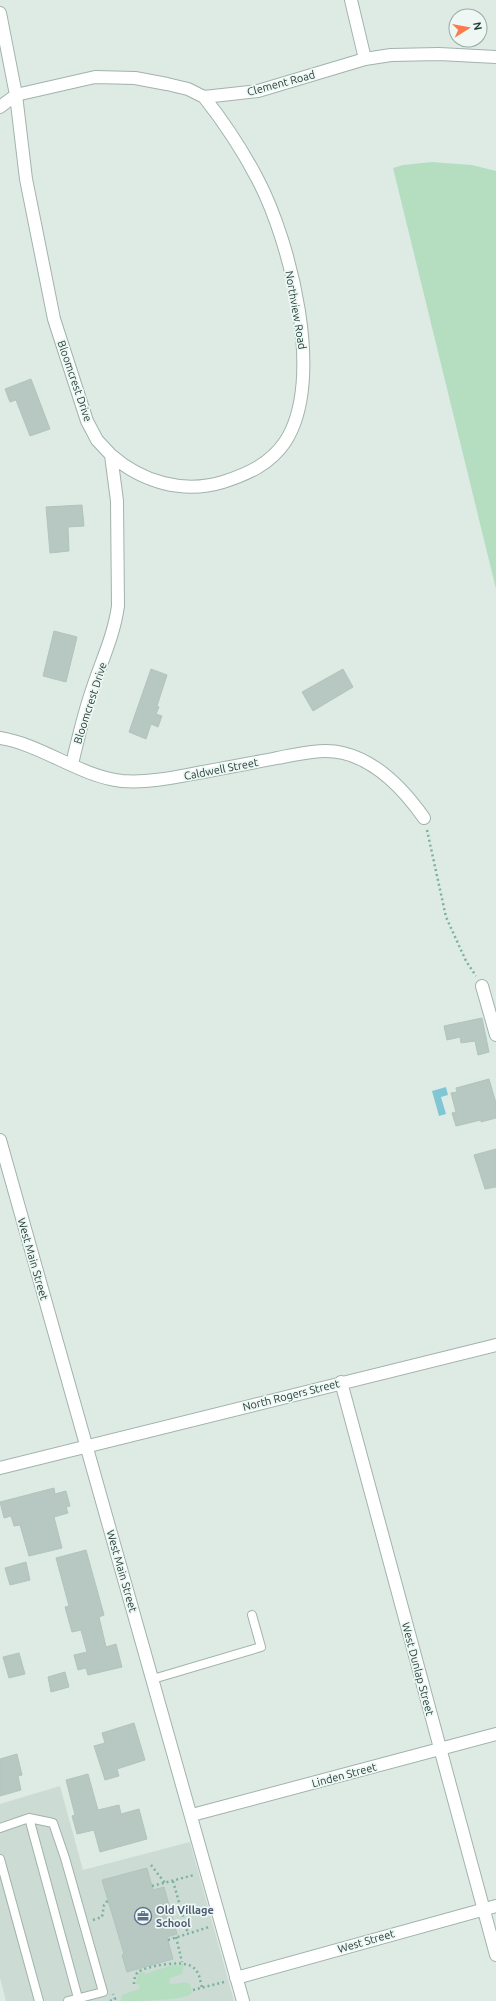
<svg xmlns="http://www.w3.org/2000/svg" width="496" height="2001" font-family="Ubuntu,sans-serif">
<style>
.built{fill:#ccdbd4}
.green{fill:#b5dec1}
.water{fill:#81c6d5}
.building{fill:#b6c8c1;stroke:#b0c5bc}
.lines{fill:none;stroke-linecap:round;stroke-linejoin:round}
.lane-casing{stroke:#a1b3ac;stroke-width:10}
.street-casing{stroke:#a1b3ac;stroke-width:14}
.path{stroke:#7cb1a1;stroke-width:2.5;stroke-dasharray:2 3;stroke-linecap:butt}
.lane{stroke:#fff;stroke-width:8}
.street{stroke:#fff;stroke-width:12}
.labels{text-anchor:middle;dominant-baseline:central;stroke-width:3.5;stroke-linejoin:round;paint-order:stroke}
.street-label{font-size:11px;fill:#1e3b34;stroke:#eef7f3}
.service-label{font-size:11px;font-weight:bold;fill:#4e5e75;stroke:#eef7f3;text-anchor:start}
</style>
<rect width="100%" height="100%" fill="#deebe5"/>
<!-- built -->
<path class="built" d="M60 1786 83 1870 190 1842 234 2001H6L0 1978V1804Z"/>
<!-- green -->
<path class="green" d="M432 162 472 165 496 171V589L393 168 403 165Z
M180 1963 184 1964 182 1974 170 1978 169 1983C176 1986 183 1980 190 1984L192 1993C184 2001 136 2001 121 2001L122 1995 139 1989 140 1985 135 1984 139 1973 144 1972 145 1974 172 1965 179 1966Z"/>
<!-- water -->
<path class="water" d="M446 1087 448 1095 441 1097 446 1114 439 1116 432 1091Z"/>
<!-- building -->
<path class="building" d="M31 379 50 429 30 436 16 400 10 402 5 389Z
M82 505 84 526 68 527 69 551 50 553 46 507Z
M54 631 77 637 66 682 43 676Z
M151 669 167 675 157 706 159 707 156 714 162 716 158 727 151 724 146 739 129 732Z
M343 669 353 687 313 711 302 692Z
M482 1018 489 1052 478 1055 475 1041 461 1043 460 1037 447 1040 444 1026Z
M489 1079 496 1103V1118L481 1122V1120L456 1126 452 1113 456 1112 451 1093 457 1092 456 1088Z
M496 1149V1187L485 1189 474 1155Z
M54 1488 55 1494 66 1491 70 1506 66 1507 68 1513 54 1517 62 1548 29 1556 20 1525 14 1526 11 1516 4 1518 0 1502Z
M86 1550 104 1615 99 1617 106 1647 116 1644 122 1667 88 1675 86 1668 78 1670 74 1655 87 1652 81 1630 72 1632 65 1607 69 1606 56 1558Z
M26 1562 30 1580 10 1585 5 1568Z
M19 1653 25 1674 9 1678 3 1657Z
M65 1672 69 1687 51 1692 48 1677Z
M134 1723 145 1760 117 1769 119 1776 105 1780 94 1746 105 1743 102 1733Z
M17 1754 22 1775 18 1776 21 1790 0 1796V1759Z
M88 1774 98 1810 119 1805 121 1814 139 1809 147 1839 100 1852 94 1830 77 1834 72 1816 75 1815 66 1780Z
M147 1868 153 1890 164 1887 177 1934 167 1937 173 1959 127 1972 122 1955 124 1954 102 1880Z"/>
<g class="lines">
<!-- lane casing -->
<g class="lane-casing">
<path id="lane" d="M153 1679 261 1647 252 1615
M29 1818 78 1998
M0 1828 29 1818 53 1823 65 1858 103 1992 68 2001
M0 1859 39 2001"/>
</g>
<!-- street casing -->
<g class="street-casing">
<path id="street" d="M351 0 365 59
M0 13 16 95 26 179 54 319 87 421 97 440 111 455 117 501 118 606C114 635 102 660 93 687 84 712 78 739 72 764
M0 107 16 95 95 77 135 78 167 84 188 89 204 97 258 91 365 59 391 55 439 54 496 57
M111 455C142 482 183 494 223 482 248 474 270 464 285 442 326 380 290 241 258 180 244 153 223 121 204 97
M0 738C43 745 79 776 122 781 150 783 176 777 203 772 228 767 253 763 277 758 298 754 322 748 343 753 377 761 405 791 424 818
M482 986 496 1035
M0 1140 243 2001
M341 1382 496 1955
M0 1468 496 1345
M192 1815 496 1734
M236 1978 496 1906"/>
</g>
<!-- path -->
<path class="path" d="M427 830 446 917 466 961 476 976
M151 1865 165 1883
M173 1881 188 1934
M152 1886 194 1875
M93 1920 102 1917 104 1905 109 1899
M176 1937 182 1962
M168 1940 209 1927
M134 1984C134 1980 135 1975 138 1972 147 1966 181 1960 191 1966 199 1970 200 1979 202 1988
M193 1990 224 1982
M110 2001 115 1999 113 1994"/>
<!-- lane -->
<use href="#lane" class="lane"/>
<!-- street -->
<use href="#street" class="street"/>
</g>
<!-- icons -->
<defs>
<g id="office-ring" transform="scale(0.9)"><circle r="9.5" fill="#eef7f3" stroke="#5c6f8a" stroke-width="1.5"/><path d="M-6-3h4V-5.5h4V-3h4V5H-6ZM-1-4.5V-3h2v-1.5ZM-6 0V1H6V0Z" fill="#5c6f8a"/></g>
</defs>
<g fill-rule="evenodd">
<use href="#office-ring" x="143" y="1916"/>
</g>
<g class="labels">
<!-- street labels -->
<g class="street-label">
<text transform="translate(281 83) rotate(-15)">Clement Road</text>
<text transform="translate(296 310) rotate(80)">Northview Road</text>
<text transform="translate(75 381) rotate(71)">Bloomcrest Drive</text>
<text transform="translate(90 703) rotate(-72)">Bloomcrest Drive</text>
<text transform="translate(221 769) rotate(-11)">Caldwell Street</text>
<text transform="translate(33 1259) rotate(74)">West Main Street</text>
<text transform="translate(291 1395) rotate(-14)">North Rogers Street</text>
<text transform="translate(122 1571) rotate(74)">West Main Street</text>
<text transform="translate(418 1669) rotate(75)">West Dunlap Street</text>
<text transform="translate(344 1775) rotate(-15)">Linden Street</text>
<text transform="translate(366 1941) rotate(-16)">West Street</text>
</g>
<!-- service labels -->
<g class="service-label">
<text x="156" y="1910">Old Village<tspan x="156" dy="13">School</tspan></text>
</g>
</g>
<!-- north arrow -->
<g transform="translate(468 28) rotate(79)"><circle r="19" fill="#eef7f3" stroke="#9baca7"/>
<path d="M0-3L7 15L0 10L-7 15Z" fill="#fc7a4b"/>
<text y="-6" font-size="11" font-weight="bold" text-anchor="middle" fill="#1e3b34">N</text>
</g>
</svg>
